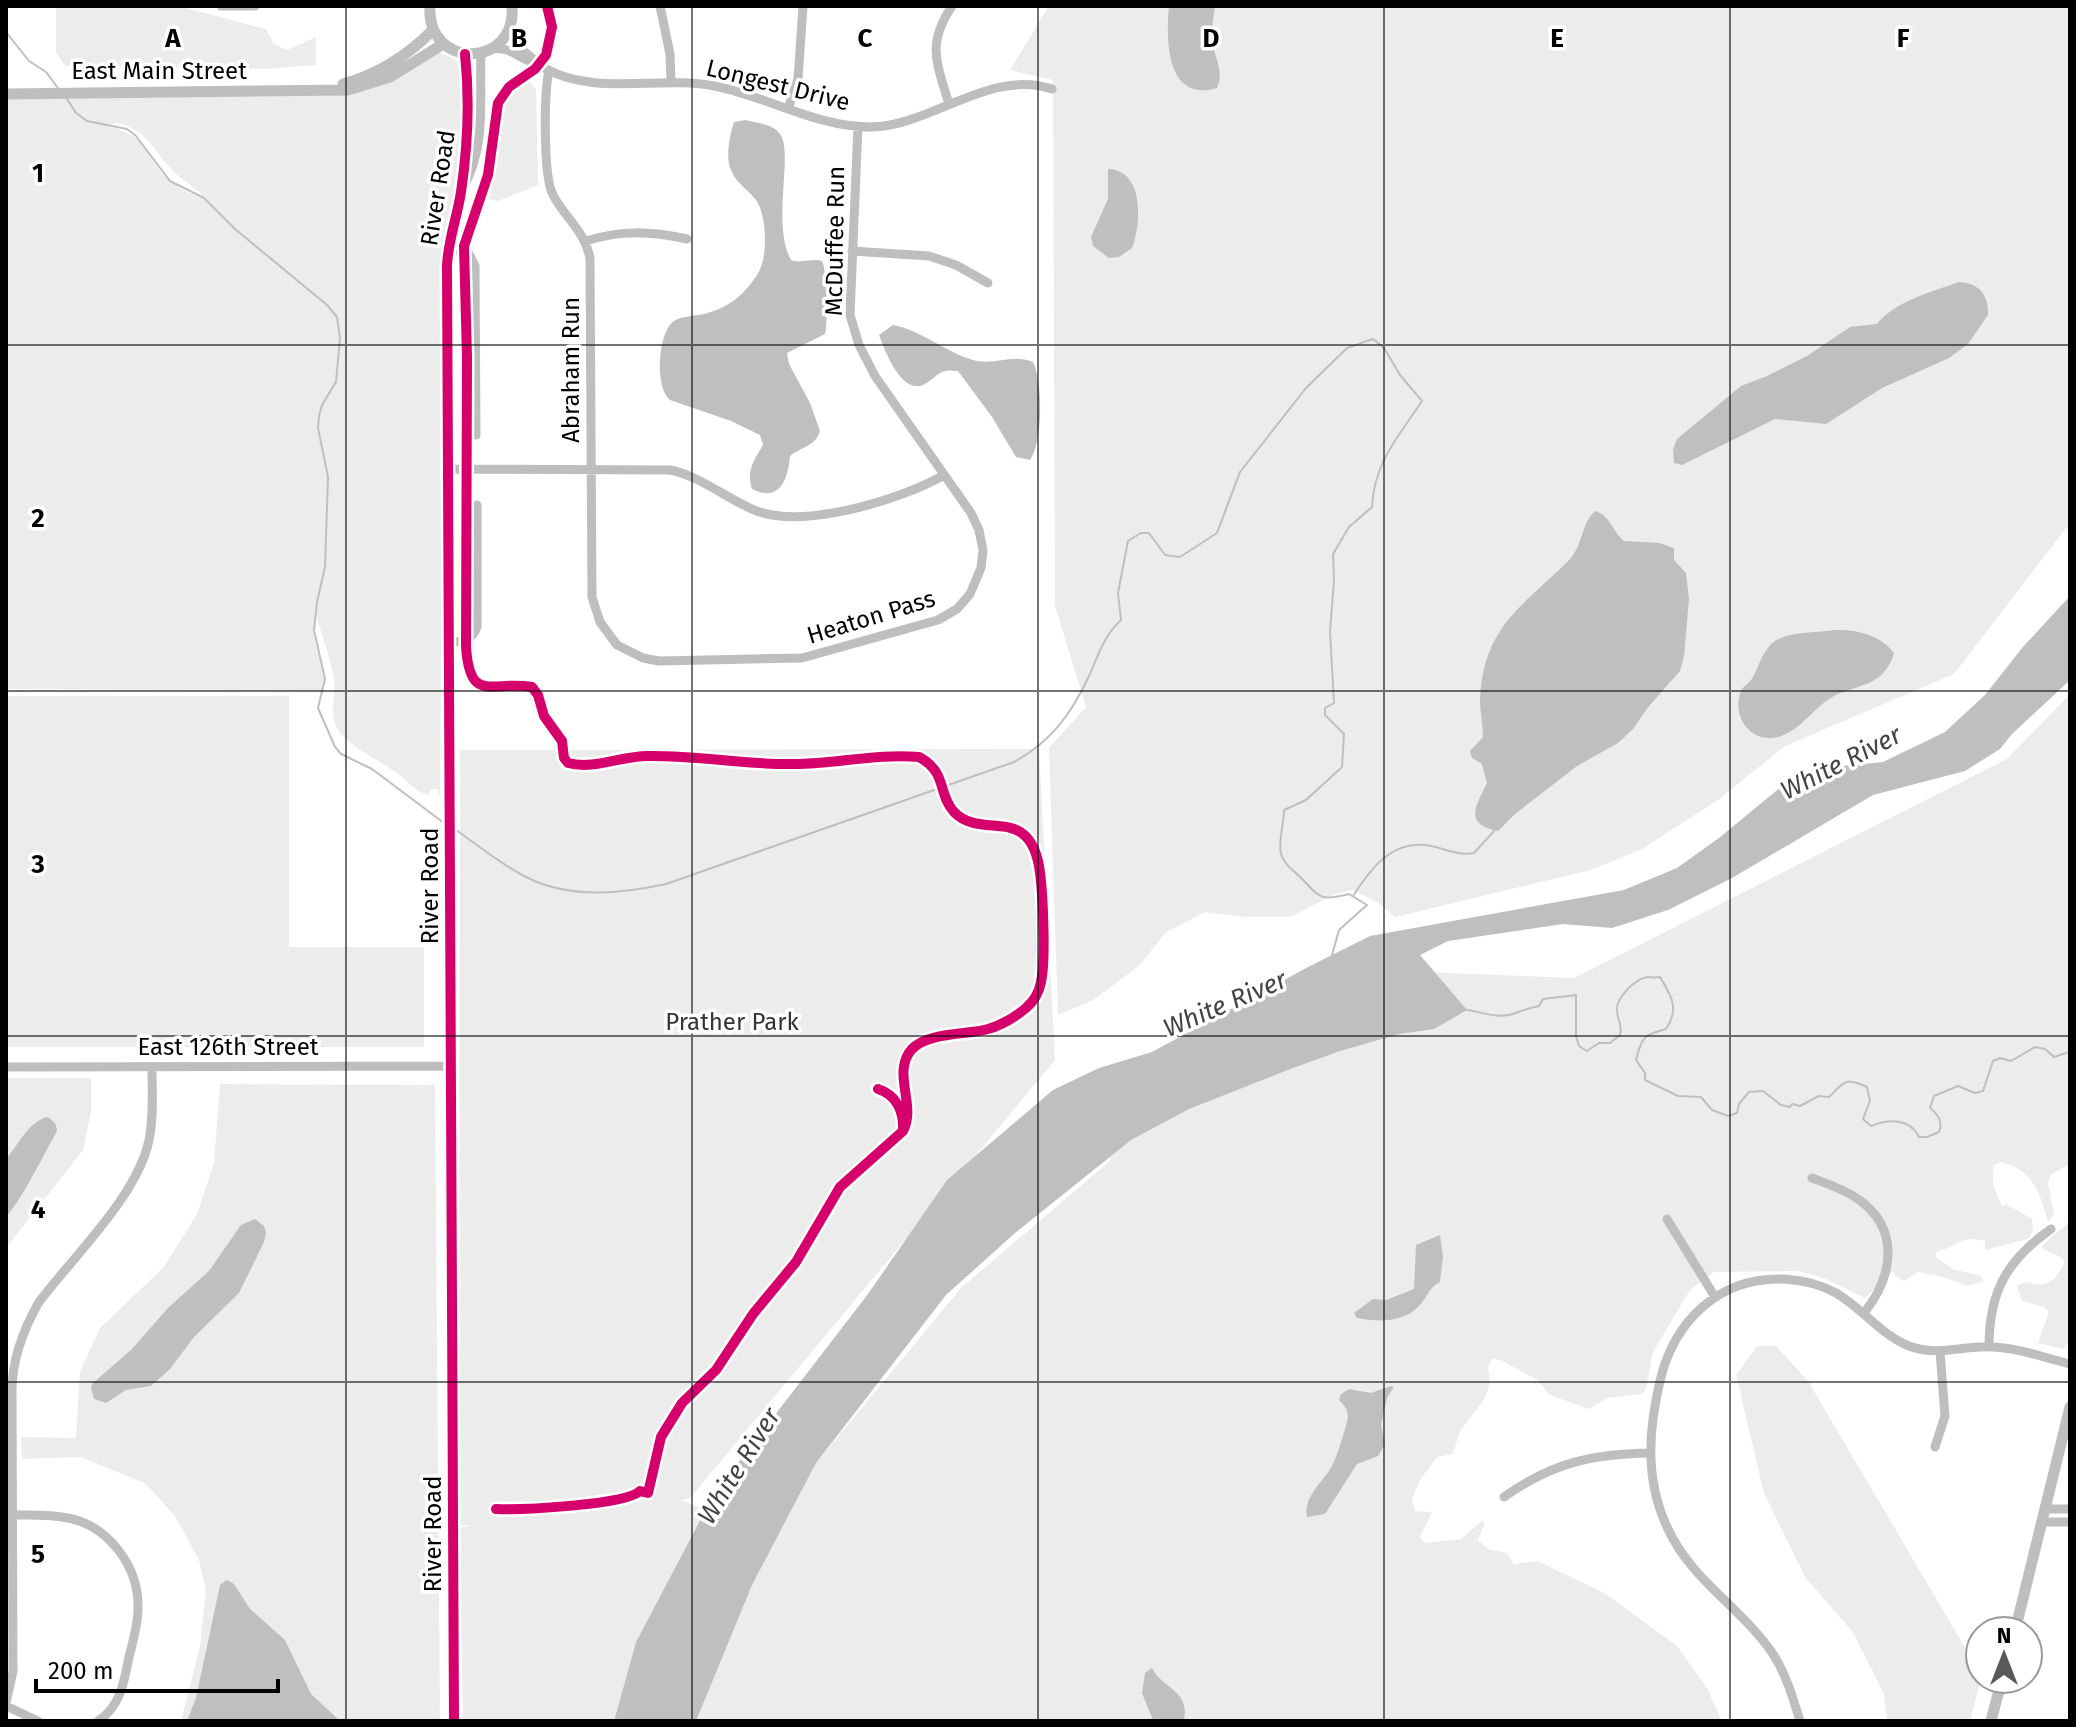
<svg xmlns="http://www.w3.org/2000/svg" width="2076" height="1727" font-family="'Fira Sans',sans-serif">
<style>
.green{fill:#ececec;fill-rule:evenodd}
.water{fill:#bfbfbf}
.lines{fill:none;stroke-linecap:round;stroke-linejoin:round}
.stream{stroke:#bfbfbf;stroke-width:2}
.minor{stroke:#bebebe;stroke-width:9}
.major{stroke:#bebebe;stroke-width:11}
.cycleway-casing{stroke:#fff;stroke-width:15}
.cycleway{stroke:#d6006c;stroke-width:10}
.grid{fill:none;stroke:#000;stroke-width:2;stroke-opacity:0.55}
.labels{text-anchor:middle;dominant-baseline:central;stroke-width:7;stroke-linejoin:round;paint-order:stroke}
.street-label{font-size:24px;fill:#000;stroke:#fff}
.park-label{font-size:24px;fill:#333;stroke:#fff}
.water-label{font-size:26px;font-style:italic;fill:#444;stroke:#fff}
.grid-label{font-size:26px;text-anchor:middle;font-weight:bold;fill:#000;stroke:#fff;stroke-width:7;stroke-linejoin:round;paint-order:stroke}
</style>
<rect width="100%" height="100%" fill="#fff"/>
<!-- green -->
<path class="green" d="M56 6H178L266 29 274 44 287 50 316 37V65L265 69 65 66 56 52Z
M542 6H551L555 33 549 56 545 66 528 79 536 90 538 185 498 201 485 198 467 250 475 667 485 681 537 683C546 707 560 726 570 750L1039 749 1055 1060 690 1498 681 1500 706 1510 636 1642 614 1721H463L460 1528 472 1525H459L460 750H554L555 738 536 717 528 693C498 691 480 698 463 669L459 248 482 175 494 104 505 83 533 66 547 44 548 20Z
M1049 6H2070V523L1954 674 1785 746 1718 800 1642 849 1591 870 1395 917 1377 902 1353 890 1333 895 1290 917H1244L1205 912 1166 932 1139 966 1093 1000 1058 1015 1049 748 1086 707 1055 606 1053 80 1010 70Z
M440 53 453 58 462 66 464 141 444 243 440 796 437 789H432L428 795C415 791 409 782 398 774 380 760 358 752 342 735 327 718 336 700 334 681 331 659 322 636 316 615 315 622 313 633 315 640 318 659 327 670 323 691L6 689V99L323 95ZM120 123C151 135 151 147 172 170 182 181 197 187 206 200 194 195 178 189 168 179 138 148 154 139 104 125Z
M2070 694V1164L2050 1175 2048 1184 2054 1214 2048 1222C2040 1194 2034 1170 2001 1162L1994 1165C1990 1181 1996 1192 2002 1206L2006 1204 2032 1219 2033 1231 2028 1239 1985 1250V1241C1957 1235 1960 1247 1937 1251L1935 1257 1955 1270 1980 1275 1984 1281 1967 1286 1946 1278 1918 1272 1904 1281 1894 1275 1893 1271 1865 1298 1826 1279 1799 1271 1714 1272 1690 1290 1653 1352 1646 1389 1642 1394 1607 1398 1589 1409 1550 1395 1537 1380 1501 1360 1492 1359 1488 1368C1496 1397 1470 1413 1459 1434 1457 1440 1455 1447 1453 1454L1437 1457 1420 1480 1412 1499 1415 1511 1432 1512 1420 1537 1424 1543 1461 1539 1482 1521 1485 1523 1478 1540 1488 1549 1507 1553 1514 1564 1538 1561 1606 1594 1677 1646 1707 1688 1722 1721H694L737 1613 816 1463 961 1288 1111 1160 1099 1144 1422 972 1574 978 2007 759Z
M6 696H289V947H424V1047H6Z
M6 1078H91V1112L83 1150 6 1248Z
M220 1084 435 1085 440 1721H181L200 1646 206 1591 199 1560 175 1516 146 1484 81 1457 22 1459 21 1437 76 1438 80 1372 100 1328 164 1267 197 1214 214 1163Z
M2070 1221V1339L2064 1349 2038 1343 2049 1312 2044 1307 2022 1301 2017 1286 2026 1282C2048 1289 2055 1281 2065 1262L2062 1258 2041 1248C2050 1236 2060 1232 2070 1221Z
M1757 1346H1776L1808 1381 1980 1673 1981 1679 1970 1721H1887L1884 1694 1852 1631 1805 1577 1764 1493 1736 1375Z"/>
<!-- water -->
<path class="water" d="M1169 6H1215C1213 19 1211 32 1213 45 1216 61 1224 72 1217 88 1165 103 1166 38 1169 6Z
M745 120C757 123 773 124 780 134 794 152 771 224 791 260 800 264 811 258 822 261 827 269 828 325 825 334L787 353 789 364 810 403 820 431C816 446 801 447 790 456 788 480 779 503 752 489 746 471 754 460 763 445L760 435 731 421 670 400C654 387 658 332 674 321 682 316 694 316 704 314 728 308 743 296 757 275 768 259 767 221 758 203 751 191 736 184 731 170 725 158 730 134 734 122Z
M1108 169C1145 170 1141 225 1132 248L1119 257 1109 258 1093 246 1091 237 1108 199Z
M1959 282C1979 283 1989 295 1988 315L1968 344 1949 358 1882 388 1826 424 1775 419 1682 465 1674 463 1673 449 1677 439 1741 386 1767 376 1807 356 1850 327 1877 324C1895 301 1932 292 1959 282Z
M893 325C921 330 945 352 973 360 995 366 1012 353 1033 362 1043 383 1043 441 1030 460L1016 457 992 417 958 371C938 368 938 377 923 385 901 394 885 351 879 335Z
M1595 511C1611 516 1612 531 1624 541L1659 543 1674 548V560L1686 573 1689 599 1684 656 1680 671 1649 706 1633 729 1618 743 1577 766 1515 814 1498 831C1463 824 1476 806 1487 783L1482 764 1472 758 1470 751 1483 737C1483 725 1480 712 1480 700 1483 625 1524 606 1570 559 1583 545 1581 524 1595 511Z
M2070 596V680L2012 734 2000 749 1965 771 1873 795 1732 878 1668 910 1612 928 1563 924 1448 941 1420 955 1467 1010 1434 1029 1399 1034 1340 1051 1285 1071 1189 1109 1131 1140 1015 1233 946 1295 816 1463 752 1585 696 1721H614L636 1642 714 1494 868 1294 947 1180 1053 1090 1099 1068 1152 1052 1310 966 1370 936 1624 890 1677 868 1719 838 1782 786 1832 767 1883 762 1945 732 1985 695 2022 648Z
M1835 630C1856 629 1881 635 1894 653 1885 684 1863 684 1838 694 1815 704 1803 730 1778 737 1751 744 1731 717 1741 691 1743 686 1750 683 1753 677 1759 666 1763 649 1775 641 1790 631 1817 633 1835 630Z
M48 1117 55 1123C57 1129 58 1130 55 1135 41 1159 24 1196 6 1217V1159C18 1146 29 1120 48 1117Z
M255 1219 264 1226 266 1233 264 1242 239 1293 194 1337 170 1369 151 1386 126 1390 106 1403 94 1399 91 1387 93 1383 131 1350 168 1308 209 1271 241 1225Z
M1440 1235 1443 1257 1440 1282C1428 1288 1427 1298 1419 1306 1403 1323 1378 1322 1357 1318L1354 1313 1373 1299 1386 1300 1414 1289 1416 1245Z
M1391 1386 1394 1387 1387 1398 1381 1425 1385 1444 1378 1456 1357 1464 1325 1514 1307 1517C1303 1497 1323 1482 1332 1466 1336 1460 1347 1424 1348 1417 1348 1409 1344 1405 1339 1400L1341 1394 1349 1389 1371 1393Z
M227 1580 234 1584 250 1609 285 1640 311 1694 340 1721H187L196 1698 220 1585Z
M1152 1668C1163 1690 1190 1689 1184 1721L1153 1720 1142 1693 1145 1673Z"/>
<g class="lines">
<!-- stream -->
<path class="stream" d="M6 32 29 61 46 72 58 88
M67 99 76 113 87 121 127 129 136 136 170 181 204 198 235 229 327 305 337 317 340 338 336 382 322 405 319 416 318 428 328 477 325 567 317 602 314 630 325 679 318 708 335 747 341 754 372 769 444 823
M453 828C477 844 500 864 526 877 569 899 620 894 666 884L1014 762C1051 742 1072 713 1090 674 1099 653 1104 636 1121 620L1118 593 1128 541 1141 533H1149L1165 555 1180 557 1217 533 1240 472 1306 388 1347 348 1373 339 1384 348 1400 375 1422 401C1398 437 1374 463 1372 507L1349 527 1333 554 1334 580 1330 632 1334 703 1325 708V715L1344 734 1342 767 1306 800 1284 810C1284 824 1278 841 1281 854 1284 863 1290 868 1297 874 1319 894 1315 903 1349 894L1367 905 1339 930 1332 955
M1353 896C1371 868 1393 838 1431 846 1446 849 1459 856 1474 853L1494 831
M1467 1010C1481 1012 1499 1019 1513 1014 1523 1010 1529 1008 1539 1006L1543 999 1576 995V1036L1579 1046 1587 1051 1599 1043H1610L1620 1035C1623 1024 1617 1020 1617 1010 1616 998 1635 979 1647 977 1651 977 1656 978 1660 977 1671 995 1680 1009 1666 1029 1643 1035 1642 1037 1636 1060L1645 1073V1080L1678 1096 1701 1097 1712 1110 1728 1116 1737 1113 1739 1104 1749 1092 1763 1091 1781 1105 1790 1107 1792 1104 1800 1106 1819 1096 1829 1097C1844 1083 1844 1076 1867 1087L1870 1101 1863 1119 1871 1126C1888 1119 1910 1118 1919 1137H1927L1939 1132C1943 1122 1938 1114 1930 1108L1934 1096 1958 1086 1975 1093 1983 1091 1993 1061 2000 1058 2011 1061 2035 1047 2045 1049 2054 1057 2069 1052 2070 1054
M2070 1012V1023"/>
<!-- minor -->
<path class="minor" d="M221 6H255
M660 6 670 54 671 83
M511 24C512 42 518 47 532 58 538 61 540 65 546 69 599 97 663 74 719 87 770 98 818 127 871 127 932 126 990 68 1052 89
M491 49C513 46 518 60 539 64
M549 71C544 93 543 176 553 195 565 218 586 232 590 259L592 597 600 622 617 645 643 658 659 661 802 658 938 620 957 609 970 594 981 568 983 550 979 530 971 513 875 376 859 345 850 315 858 126
M949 104C937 63 926 45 952 6
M788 109 798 79 803 6
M464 186C487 144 479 98 481 53
M586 241C621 230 650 231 687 239
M449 248 469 254 475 266 476 435
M852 251 929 256 956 265 988 283
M448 469 670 470C700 476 726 498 754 510 802 530 901 500 944 475
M449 642C463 642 472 641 477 627V505
M6 1067 451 1066
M1812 1178C1828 1184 1844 1189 1858 1199 1901 1229 1893 1277 1864 1313
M1667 1219 1715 1297
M1989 1346C1989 1292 2007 1260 2051 1229
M1935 1447 1945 1416 1940 1351
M1504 1497C1552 1463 1591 1454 1650 1453
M2046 1509H2070
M13 1515C31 1515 50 1514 68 1518 109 1526 139 1567 138 1608 138 1625 133 1641 129 1657 124 1682 121 1706 98 1721
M2043 1522H2070
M6 1703 13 1671 12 1391C12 1359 23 1330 39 1302 73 1257 138 1195 149 1140 154 1116 152 1091 152 1067
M6 1706 38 1721
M454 1721 447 266C448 240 457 218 461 192 468 145 470 101 465 54
M1800 1721C1793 1698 1786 1674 1773 1654 1742 1608 1692 1581 1668 1529 1645 1481 1648 1432 1660 1381 1674 1321 1719 1277 1783 1279 1801 1280 1820 1284 1836 1293 1862 1308 1881 1335 1909 1346 1937 1357 1965 1345 1993 1347 2019 1348 2045 1358 2070 1364"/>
<!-- major -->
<path class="major" d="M430 6C426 70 517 69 512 6
M343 84C377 75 408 55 433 30
M6 94 348 90 390 77 443 44
M2015 1631 2070 1407
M1991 1721 2002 1679"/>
<!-- cycleway casing -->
<g class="cycleway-casing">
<path id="cycleway" d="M547 6 552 27 546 55 535 69 509 87 498 103 488 175 464 246 467 357 466 647C470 705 492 680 532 687L538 695 544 716 562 741 564 758 568 763C594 770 621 756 647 756 697 755 745 765 795 764 836 764 878 753 919 757 948 773 937 793 954 812 974 833 1006 819 1023 834 1032 841 1037 855 1039 866 1043 890 1046 959 1041 982 1039 993 1034 1001 1026 1008 1015 1017 1002 1025 988 1029 967 1035 928 1032 912 1049 891 1072 917 1106 903 1131
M496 1509C521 1510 626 1505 640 1491L648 1493 661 1437 682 1403 716 1370 753 1314 796 1262 840 1187 903 1131C904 1112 897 1095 878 1089
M454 1721 447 266C448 240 457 218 461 192 468 145 470 101 465 54"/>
</g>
<!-- cycleway -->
<use href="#cycleway" class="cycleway"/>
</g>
<!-- grid -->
<path class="grid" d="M346 6V1721M692 6V1721M1038 6V1721M1384 6V1721M1730 6V1721M6 345H2070M6 691H2070M6 1036H2070M6 1382H2070"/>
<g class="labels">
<!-- street labels -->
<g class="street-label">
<text x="159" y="71">East Main Street</text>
<text transform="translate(778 85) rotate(14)">Longest Drive</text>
<text transform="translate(438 188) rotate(-81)">River Road</text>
<text transform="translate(835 241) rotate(-89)">McDuffee Run</text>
<text transform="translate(571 370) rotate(-90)">Abraham Run</text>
<text transform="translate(871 617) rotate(-17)">Heaton Pass</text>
<text transform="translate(430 886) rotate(-90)">River Road</text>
<text x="228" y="1047">East 126th Street</text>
<text transform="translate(433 1534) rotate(-90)">River Road</text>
</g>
<!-- park labels -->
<g class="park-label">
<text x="732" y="1022">Prather Park</text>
</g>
<!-- water labels -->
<g class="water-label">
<text transform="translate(1841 763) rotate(-27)">White River</text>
<text transform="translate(1225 1004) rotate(-23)">White River</text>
<text transform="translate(739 1466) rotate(-58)">White River</text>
</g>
</g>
<g class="grid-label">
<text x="173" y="47">A</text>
<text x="519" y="47">B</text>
<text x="865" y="47">C</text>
<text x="1211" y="47">D</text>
<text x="1557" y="47">E</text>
<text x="1903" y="47">F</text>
<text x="38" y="182">1</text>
<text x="38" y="527">2</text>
<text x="38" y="873">3</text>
<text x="38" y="1218">4</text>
<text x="38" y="1563">5</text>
</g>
<!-- border -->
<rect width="2076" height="1727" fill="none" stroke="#000000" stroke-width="16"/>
<!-- north arrow -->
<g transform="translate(2004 1655)"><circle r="38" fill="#ffffff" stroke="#999999" stroke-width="2"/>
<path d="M0-6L14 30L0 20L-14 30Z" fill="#595959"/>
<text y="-12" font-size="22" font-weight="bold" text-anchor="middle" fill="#000000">N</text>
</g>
<!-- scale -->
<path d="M36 1679v12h242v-12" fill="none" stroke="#000000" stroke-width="4"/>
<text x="48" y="1679" font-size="24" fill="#000000" stroke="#ffffff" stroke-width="6" paint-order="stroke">200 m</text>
</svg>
